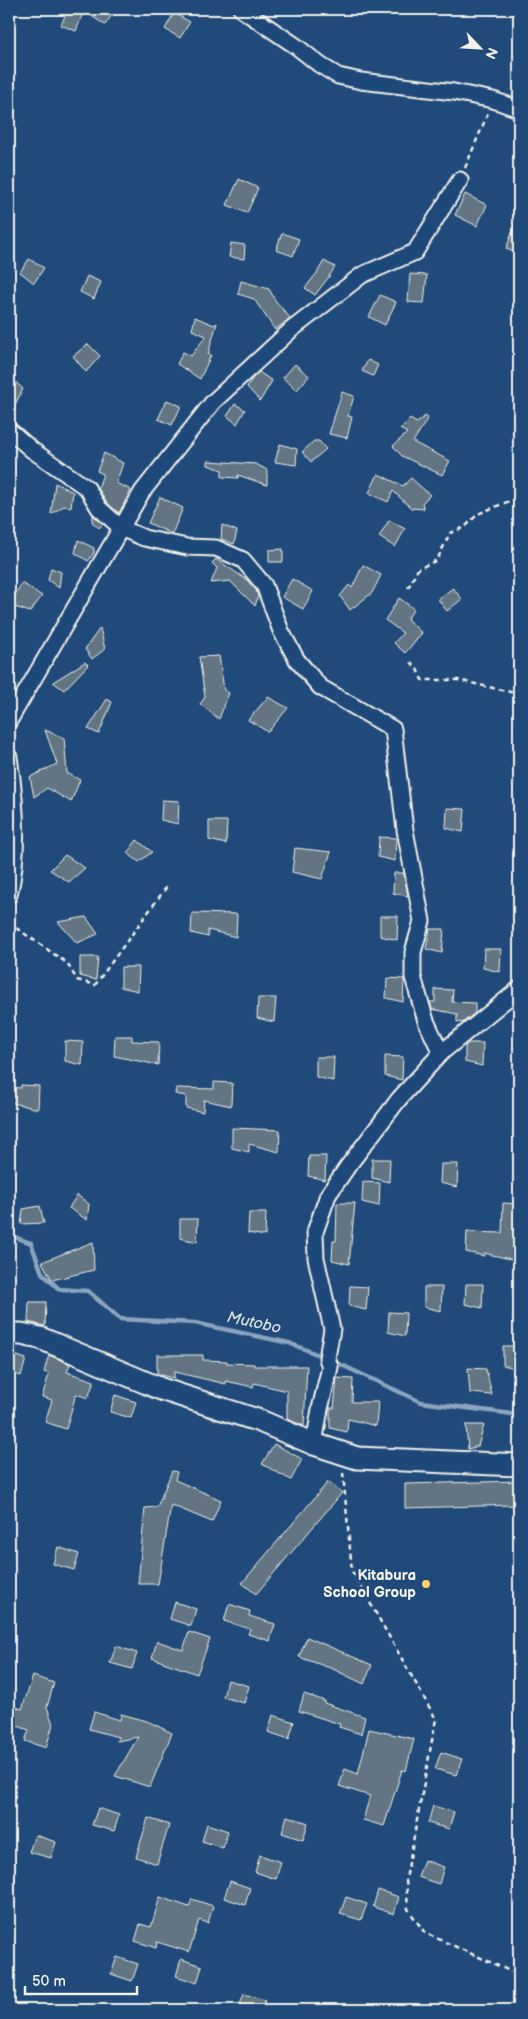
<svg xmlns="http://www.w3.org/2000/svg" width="528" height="2019" font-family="'Balsamiq Sans',sans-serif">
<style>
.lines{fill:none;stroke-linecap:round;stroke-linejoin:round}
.stream{stroke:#8ba5bd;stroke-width:4.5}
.building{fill:#647483;stroke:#f4f1e8}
.street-casing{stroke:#f4f1e8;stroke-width:19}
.secondary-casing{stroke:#f4f1e8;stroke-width:25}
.path{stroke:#f4f1e8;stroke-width:2.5;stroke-dasharray:5 4;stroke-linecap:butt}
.street{stroke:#1f4a7a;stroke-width:15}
.secondary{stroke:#1f4a7a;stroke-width:21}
.poi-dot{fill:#ffd166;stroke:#1f4a7a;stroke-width:2}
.labels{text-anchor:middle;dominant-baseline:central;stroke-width:5;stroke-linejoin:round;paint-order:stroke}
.poi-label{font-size:15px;font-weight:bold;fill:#f4f1e8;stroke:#1f4a7a;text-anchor:end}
.water-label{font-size:16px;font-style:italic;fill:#dadedd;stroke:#1f4a7a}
</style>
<rect width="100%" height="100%" fill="#1f4a7a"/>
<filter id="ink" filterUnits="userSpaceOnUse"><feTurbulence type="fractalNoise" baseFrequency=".02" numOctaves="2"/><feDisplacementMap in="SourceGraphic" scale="10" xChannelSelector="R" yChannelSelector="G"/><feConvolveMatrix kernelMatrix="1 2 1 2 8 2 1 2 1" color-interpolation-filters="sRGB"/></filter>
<g filter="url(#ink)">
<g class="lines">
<!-- stream -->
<path class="stream" d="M9 1235 31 1243 42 1273 59 1289 88 1291 120 1319 195 1323 289 1343 324 1357
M331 1360 421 1402 519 1415"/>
</g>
<!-- building -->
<path class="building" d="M68 9H116L105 25 84 11 76 31 61 25Z
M174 13 190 22 180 38 165 29Z
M239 179 258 188 247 213 227 205Z
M465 194 487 205 477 226 455 215Z
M518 217H519V254L506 249Z
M282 233 299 239 293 256 276 250Z
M231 243 245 245 244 259 229 257Z
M29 259 44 268 34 283 20 272Z
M324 261 335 267 328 278 315 295 305 288 317 273Z
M410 274 427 275 424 303 408 302Z
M87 276 101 282 94 299 80 292Z
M241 281 269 289 275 300 290 318 275 330 254 299 238 294Z
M380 295 396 302 385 325 369 317Z
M195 317 214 325 217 323 208 354 211 355 200 379 177 364 183 352 191 356 206 336 192 330Z
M88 344 100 356 86 372 73 356Z
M368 360 378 365 373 376 362 371Z
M295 364 309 376 297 390 283 378Z
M259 372 272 381 260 401 247 387 252 379Z
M9 376 23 389 9 416Z
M342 392 354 396 348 416 352 417 347 438 329 434Z
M167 400 181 406 172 425 158 419Z
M235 404 245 410 237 424 227 416Z
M425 416 428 418 413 442 450 461 442 475 402 456 393 446 407 433 400 429 410 419 417 423Z
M314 441H319L326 449 311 462 302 452Z
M280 444 297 449 296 465 275 462Z
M104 453 123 463 116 483 131 490 119 513 106 502 98 488 103 474 97 471Z
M208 461 256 464 267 470V485L238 475V478L222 477V470L208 465Z
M378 474 403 486 411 478 430 495 422 503 424 509 411 508 393 491 388 502 369 493Z
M55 483 73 492 71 507 64 506 51 514Z
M160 497 183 508 172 534 148 523Z
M93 515 103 524 99 528 92 522Z
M389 520 405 529 395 547 379 537Z
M222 525 237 531 234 544 221 539Z
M78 540 94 548V553L88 561 75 553Z
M283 549V562H269V550Z
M216 559 247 580 256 590 258 596 255 606 230 581 211 583 217 568 212 563Z
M363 565 381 575 372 593 350 610 340 596 349 585 352 588Z
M51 568 61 572 59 588 48 580Z
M292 579 313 591 303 609 282 597Z
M22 583 42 596 30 612 9 605Z
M453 588 462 599 447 611 438 599Z
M399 598 414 609 407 619 422 633 405 653 394 643 403 633 385 620Z
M100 628 105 649 92 659 85 649Z
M219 656 224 690 229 693 219 719 200 704 205 697 199 657Z
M85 662 88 665 64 690 53 682Z
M268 697 288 708 268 732 248 720Z
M107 699 112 702 99 734 88 729Z
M45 730 64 738 67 773 80 780 71 802 47 788 34 797 30 777 57 764Z
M162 800 179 801 178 824 161 820Z
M447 808 465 809 463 832 446 828Z
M209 821H227L226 844 209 840Z
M379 837 396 838 395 861 378 857Z
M137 840 152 852 139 862 127 853Z
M295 848 331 852 322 879 292 872Z
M65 855 85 868 69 882 50 870Z
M394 873H404L408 896 393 893Z
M192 913 237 914 236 937 208 930V937L191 933Z
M380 916H398L397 940 380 936Z
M86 917 98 934 77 943 58 922Z
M430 929H444L442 953 426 949Z
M484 949H501L500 972 483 968Z
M80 957H98L96 980 80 976Z
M121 967H139L138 991 121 987Z
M387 978 404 979 403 1002 386 998Z
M435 989 453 990 452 1002 475 1003V1013L462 1023 457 1022V1014L432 1009 430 1002H435Z
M258 998H276L274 1022 257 1018Z
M115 1036H132V1041L159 1042 158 1065 114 1056Z
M65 1041 83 1042 82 1065 65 1061Z
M469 1043H483L482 1066 465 1062V1046Z
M385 1056 403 1057 402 1080 385 1076Z
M316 1057H334L333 1081 316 1077Z
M214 1082 232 1083 231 1106 204 1100 203 1112 186 1108V1096L175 1094 176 1088 214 1089Z
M21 1085 39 1086 38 1109 9 1102V1087L21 1088Z
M232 1128 280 1130 279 1152 249 1144V1152L232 1148Z
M309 1156H326L325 1180 308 1176Z
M372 1159H390L389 1182 372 1178Z
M441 1164H458L457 1187 440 1183Z
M363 1182 380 1183 379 1206 362 1202Z
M77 1195 89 1204 87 1220 69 1208Z
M337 1203H355L349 1264 332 1260 333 1241H336Z
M503 1203 519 1204V1261L484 1253V1256L466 1252 467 1232 502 1233Z
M40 1206 44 1223 21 1224 23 1209Z
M249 1213H266L265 1236 248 1233Z
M180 1219H198L197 1242 180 1238Z
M93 1242 94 1270 52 1280 42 1262Z
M466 1284H483L482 1308 465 1304Z
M350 1286 368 1287 366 1310 349 1306Z
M424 1287H442L441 1311 424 1307Z
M29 1302H46L45 1326 28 1322Z
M389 1312 406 1313 405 1336 388 1332Z
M503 1346H519V1369L503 1365Z
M9 1353 26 1359 21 1376 9 1372Z
M49 1355 70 1364 67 1372 94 1381 88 1398 76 1394 66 1429 45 1422 52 1400 42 1397 49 1374 44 1372Z
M157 1355H203V1360L227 1361V1363L254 1364V1366H307L304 1426 287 1419V1391L254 1383 253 1387 226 1381V1384L174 1372V1378L161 1375 157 1374Z
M468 1368 486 1369 492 1395 470 1393Z
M337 1378 353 1379 352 1402H378L376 1426 348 1419 347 1432 330 1428V1408H334Z
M115 1395 136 1402 131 1418 110 1412Z
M466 1425H484L478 1446 468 1449Z
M274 1444 302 1459 291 1480 262 1464Z
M172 1471 177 1472 175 1480 221 1500 212 1522 171 1505 158 1584H138L145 1508 157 1507Z
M519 1481V1505L405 1508V1484Z
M328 1482 342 1493 256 1594 242 1583Z
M58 1547 79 1554 74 1570 53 1564Z
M175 1602 196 1609 191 1626 170 1619Z
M229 1604 250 1611 249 1616 275 1624 270 1641 248 1634 250 1629 224 1621Z
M189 1632 210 1639 197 1674 152 1658 157 1641 183 1650Z
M307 1637 372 1665 364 1684 333 1669 299 1657Z
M116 1646 137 1653 132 1669 110 1663Z
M33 1676 54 1683 47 1707 53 1724 46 1748 25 1741 29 1730 9 1723V1705L22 1709Z
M228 1680 249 1686 244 1703 223 1697Z
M304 1694 325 1701 324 1703 365 1717 361 1734 339 1727 340 1724 299 1711Z
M94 1712 120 1720 121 1714 147 1721 172 1733 150 1787 115 1776 138 1737 117 1741 118 1737 89 1729Z
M273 1715 294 1722 289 1739 268 1732Z
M369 1729 414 1739 406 1771 402 1770 384 1826 363 1820 370 1796 339 1786 345 1769 358 1774Z
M441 1752 462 1759 456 1775 435 1769Z
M433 1806 454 1812 449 1829 428 1823Z
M98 1808 119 1815 114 1831 92 1825Z
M287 1816 308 1823 303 1840 282 1833Z
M148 1818 169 1825 157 1864 136 1857Z
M207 1824 228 1831 223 1848 202 1841Z
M35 1835 56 1842 51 1858 29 1852Z
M260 1855 281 1862 276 1879 255 1872Z
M424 1860 444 1867 439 1884 418 1877Z
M230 1881 250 1888 245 1905 224 1898Z
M378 1890 399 1897 394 1914 373 1907Z
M160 1897 189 1907 192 1899 213 1906 208 1923 199 1920 189 1952 157 1942 156 1948 135 1941 140 1924 151 1927Z
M346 1897 367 1904 361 1920 340 1914Z
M117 1957 138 1964 132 1981 111 1974Z
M181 1959 202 1966 197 1983 176 1976Z
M244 1994 265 2000 262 2010H238Z"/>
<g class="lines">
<!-- street casing -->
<g class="street-casing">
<path id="street" d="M241 9 296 46 320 65 338 76 361 81 454 92 493 100 519 109
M9 430 32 450 87 488 99 508 121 528 144 538 187 547 216 548 243 560 264 585 281 631 297 660 320 687 393 729 405 830 422 921 413 952V977L426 1021 441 1053
M9 721 142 492 213 402 291 330 362 275 415 252 460 180
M9 757C16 802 20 851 9 895
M314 1444 320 1409 330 1367 327 1358 332 1329 316 1258 315 1232 328 1195 348 1166 399 1099 441 1053 519 989"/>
</g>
<!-- secondary casing -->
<g class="secondary-casing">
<path id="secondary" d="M9 1334H21L40 1338 161 1389 260 1421 314 1444 357 1458 519 1465"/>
</g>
<!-- path -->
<path class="path" d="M465 168 488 113
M408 588 418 569 437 560 450 533 465 527 478 514 519 497
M411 662 417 669 422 680H458L519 694
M9 923 67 963 77 980 95 985 168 885
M343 1473 352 1571 436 1719 406 1879 408 1909 425 1933 519 1975"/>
<!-- street -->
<use href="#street" class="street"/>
<!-- secondary -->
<use href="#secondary" class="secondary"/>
</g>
</g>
<!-- markers -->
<circle class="poi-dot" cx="426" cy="1584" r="5"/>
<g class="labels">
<!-- poi labels -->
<g class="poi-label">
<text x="416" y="1575">Kitabura<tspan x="416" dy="17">School Group</tspan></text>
</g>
<!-- water labels -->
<g class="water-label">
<text transform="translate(254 1323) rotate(12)">Mutobo</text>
</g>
</g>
<!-- margin -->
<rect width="528" height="2019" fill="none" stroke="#1f4a7a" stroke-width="30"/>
<rect x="15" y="15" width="498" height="1989" fill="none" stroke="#f4f1e8" stroke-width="2" filter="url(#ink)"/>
<!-- north arrow -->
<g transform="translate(480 48) rotate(115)" stroke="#1f4a7a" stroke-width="4" paint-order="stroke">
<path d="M0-4L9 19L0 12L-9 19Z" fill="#f4f1e8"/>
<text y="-8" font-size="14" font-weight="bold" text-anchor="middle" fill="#f4f1e8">N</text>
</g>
<!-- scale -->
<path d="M25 1986v8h112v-8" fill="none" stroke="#f4f1e8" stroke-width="2.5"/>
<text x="32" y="1986" font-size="15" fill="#f4f1e8" stroke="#1f4a7a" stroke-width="4" paint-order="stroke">50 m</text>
</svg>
